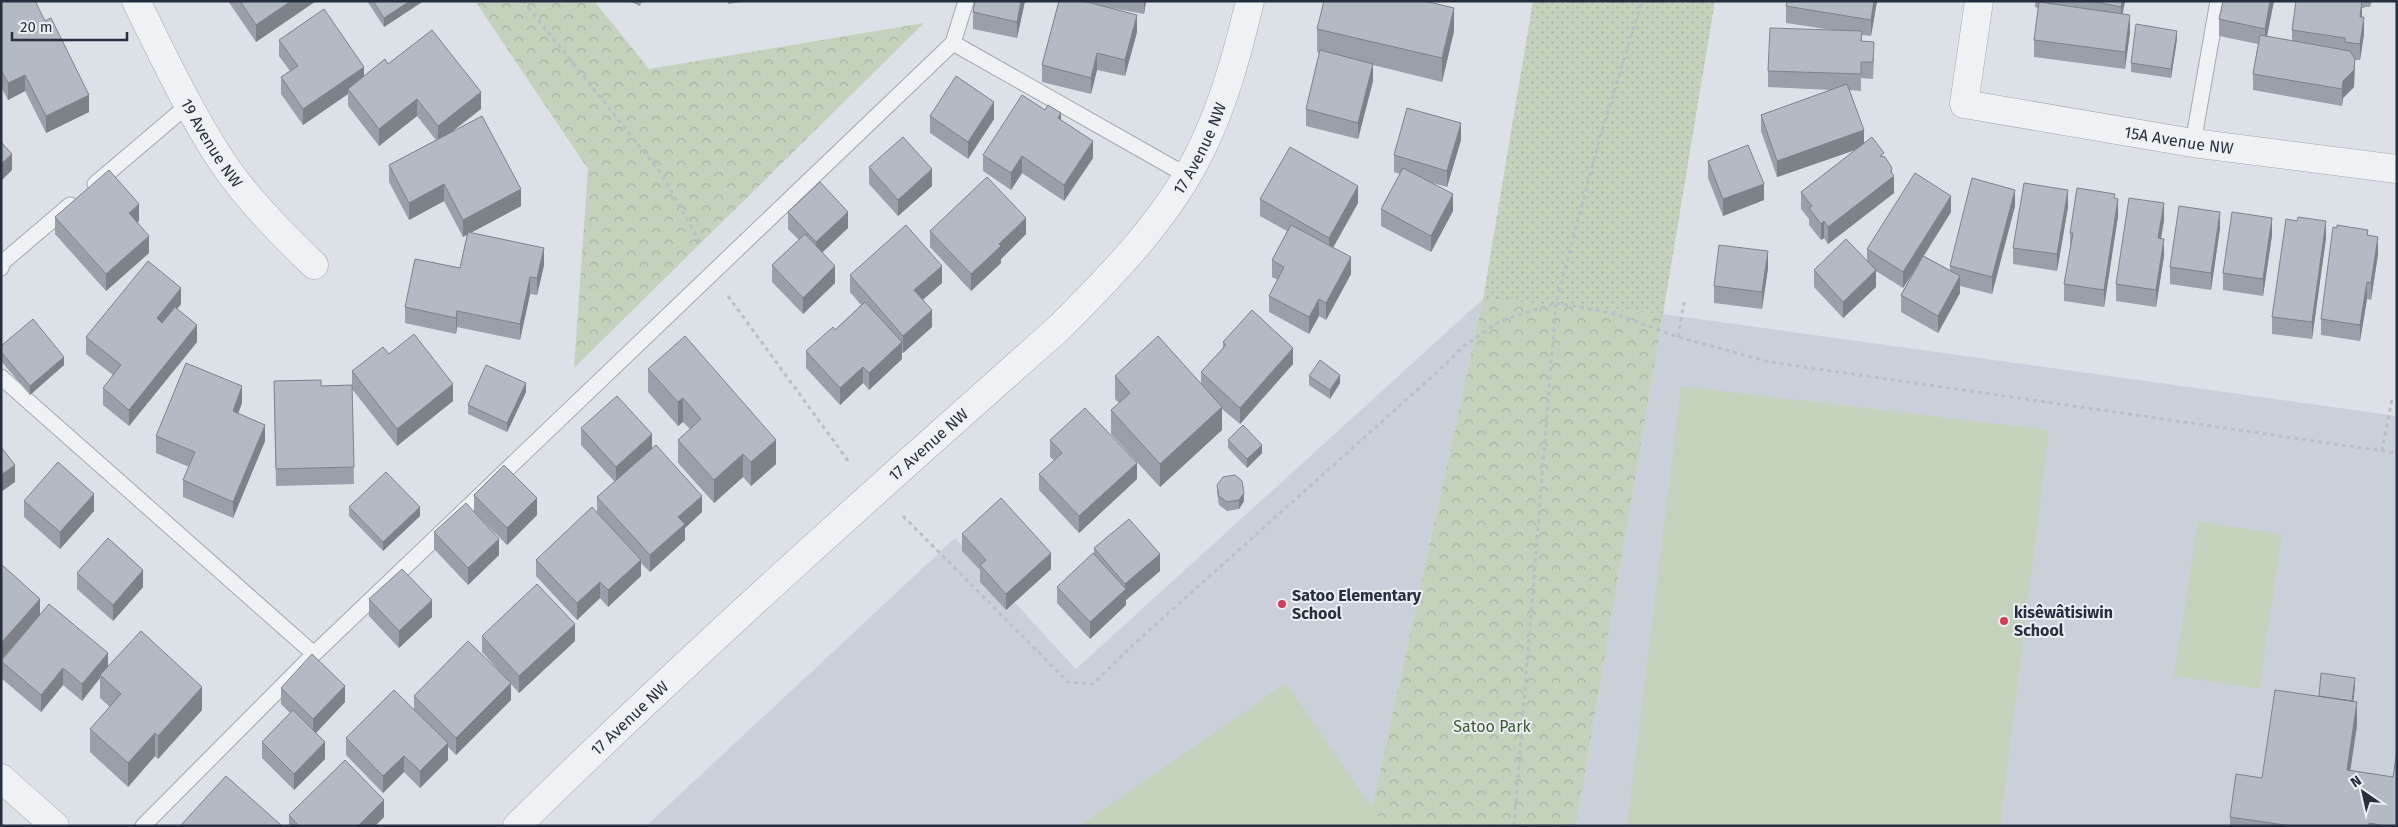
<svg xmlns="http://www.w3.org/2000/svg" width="2398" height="827" font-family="'Fira Sans',sans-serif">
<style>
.built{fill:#cad0d9}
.grass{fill:url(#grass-dots)}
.forest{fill:url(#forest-crowns)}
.pitch{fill:#c3d1bd}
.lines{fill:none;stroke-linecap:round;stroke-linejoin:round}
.service-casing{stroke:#a2a8b1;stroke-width:17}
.minor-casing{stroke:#a2a8b1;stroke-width:29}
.path{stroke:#bbbfc5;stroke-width:3;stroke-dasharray:4 4;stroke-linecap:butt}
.service{stroke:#eff2f5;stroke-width:15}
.minor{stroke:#eff2f5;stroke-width:28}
.wall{fill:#9aa0a9}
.shaded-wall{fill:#7d8289}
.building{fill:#b3bac4;stroke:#7d8289}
.poi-dot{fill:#d33b57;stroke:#ecf0f5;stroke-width:2}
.labels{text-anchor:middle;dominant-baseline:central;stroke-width:4;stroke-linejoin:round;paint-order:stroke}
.street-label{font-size:16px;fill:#262f3e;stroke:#ecf0f5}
.poi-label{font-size:16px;font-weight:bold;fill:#262f3e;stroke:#ecf0f5;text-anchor:start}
.park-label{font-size:16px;fill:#3b5a32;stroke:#ecf0f5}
</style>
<defs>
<pattern id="grass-dots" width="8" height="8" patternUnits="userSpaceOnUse" patternTransform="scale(1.25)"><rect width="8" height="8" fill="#c3d1bd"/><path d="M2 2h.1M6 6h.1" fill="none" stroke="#a7b4a4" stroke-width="1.8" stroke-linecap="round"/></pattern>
<pattern id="forest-crowns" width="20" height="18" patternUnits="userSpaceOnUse" patternTransform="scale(1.25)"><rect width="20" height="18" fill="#c3d1bd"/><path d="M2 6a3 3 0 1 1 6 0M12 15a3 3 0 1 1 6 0" fill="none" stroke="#a7b4a4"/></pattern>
</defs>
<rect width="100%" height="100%" fill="#dce1e7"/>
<!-- built -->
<path class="built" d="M1483 299 1368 826H646L955 538 1076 669Z
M1663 314 2397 416V826H1576Z"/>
<!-- grass -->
<path class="grass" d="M1533 1H1715L1663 314 1483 299Z"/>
<!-- forest -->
<path class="forest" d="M475 1H594L649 69 924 23 574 368 588 169Z
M1483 299 1663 314 1576 826H1368Z"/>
<!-- pitch -->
<path class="pitch" d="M1681 386 2049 430 2000 826H1627Z
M2198 521 2282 534 2259 689 2174 676Z
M1286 683 1385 826H1079Z"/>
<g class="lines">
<!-- service casing -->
<g class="service-casing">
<path id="service" d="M953 43 1186 175
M2193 143 2218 1
M95 184 188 105
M1 268 3 262 70 205
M1 377 314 654
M143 826 314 654 953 43 966 1"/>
</g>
<!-- minor casing -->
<g class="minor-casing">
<g id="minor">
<path id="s1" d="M136 1C164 57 190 114 225 166 250 202 283 235 314 265"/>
<path id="s2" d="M1979 1 1964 104 2193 143 2397 169"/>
<path d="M1 778 55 826"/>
<path id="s3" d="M517 826C692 654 875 491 1059 328 1113 274 1170 216 1203 146 1225 100 1238 51 1250 1"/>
</g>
</g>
<!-- path -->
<path class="path" d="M523 1 661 173 701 244
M728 296 849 462
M1678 337 1684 302
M2382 451 2392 399
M903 516 1068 682 1093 684 1134 644 1445 365 1464 346 1500 321 1556 303 1612 313 1678 337 1770 362 2397 453
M1514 826 1556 303 1600 137 1642 1"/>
<!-- service -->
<use href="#service" class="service"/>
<!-- minor -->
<use href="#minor" class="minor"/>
</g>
<!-- wall -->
<path class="wall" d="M1 1 89 112 46 133 25 91 8 100 1 87Z
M228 1H316L256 42Z
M367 1H422V2L384 27Z
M628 1H642L640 6Z
M728 1H749L728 4Z
M1025 1 1017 38 973 29V12Z
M1059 1H1146L1144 14 1106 7 1137 32 1125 76 1097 70 1091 94 1042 82V65Z
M1877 1 1871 36 1862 35V41L1874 58 1873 79 1861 78V91L1850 90 1864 144 1884 157 1892 174 1894 193 1828 244 1824 238 1821 240 1809 225V219L1801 209V192L1857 149 1777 177 1761 131V115L1831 90 1768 87V71L1832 30 1786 23V6Z
M2035 1H2125L2122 14 2130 32 2125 69 2034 57V40L2038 8 2035 7Z
M2223 1H2274L2267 36 2292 41V30L2296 1H2372L2370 7H2365L2364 8H2362V17L2364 34 2360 60H2355L2354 87 2343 98 2342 106 2253 90V74L2258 44 2219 36V19Z
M1317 29 1454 31 1442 82 1373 65V81L1358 139 1306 126V109L1319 53 1317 52Z
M2177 39 2171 78 2131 72V63Z
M279 40 364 76 388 64 481 109 453 131 521 206 470 233 544 265 537 295 530 294 520 340 457 327 456 334 405 323V307L460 268 467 234 463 237 444 201 409 220 389 182V165L436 140 417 116 379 146 348 106V94L303 125 281 94V77L290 71 279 56Z
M930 116 994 119 968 159 930 133Z
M1061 120 1093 158 1064 201 1022 173 1011 190 983 171V155Z
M1461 140 1447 187 1432 183 1453 211 1431 252 1381 226V209L1400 174 1394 172V155Z
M1708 161 1764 200 1723 216 1708 178Z
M869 167 932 186 898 216 869 184Z
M2115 198 2118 216 2104 307 2064 301V284L2070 249V233Z
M1260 199 1358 203 1333 247 1351 274 1326 320 1319 316 1309 334 1269 312V296L1278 280 1272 277V260L1287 231 1260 216Z
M2015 206 1992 294 1960 286V293L1938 333 1901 312V295L1913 273 1903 288 1876 271V287L1843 318 1814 287V270L1867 260V249L1951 212 1924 256 1950 270V266Z
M2068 207 2057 271 2013 264V248Z
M788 212 848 228 822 253 835 283 803 314 772 282V265L799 240 788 229Z
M55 217 139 221 138 222 149 253 106 291 55 234Z
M2164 220 2161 239 2164 256 2156 307 2116 301V284Z
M2220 228 2211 290 2170 284V267Z
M930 231 1026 234 1001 259V263L971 291 930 247Z
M2272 235 2263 296 2223 290V273Z
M2368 236 2378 254 2371 300 2367 299 2360 341 2321 335V319Z
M2326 238 2312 339 2272 334V317Z
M1768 268 1762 309 1714 303V286Z
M850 275 942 283 923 300 932 327 903 353 902 352V359L869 390 863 383 840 405 806 368V351L835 330 861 305 850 292Z
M181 304 177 309 197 342 129 426 103 405V388L113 375 86 354V337Z
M1223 342 1293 364 1240 424 1222 409V430L1160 487 1111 434V410L1119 403 1115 399V376L1201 383V372L1223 348Z
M1 346 64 365 30 395 1 361Z
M389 354 453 401 397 446 352 389 354 484 276 486 274 398 321 386 352 385V371Z
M648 369 776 464 751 486 743 477 714 503 678 463V440L690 429 683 422 678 426 648 392Z
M1309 376 1340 383 1330 399 1309 385Z
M526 392 507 432 468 414V405Z
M242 403 238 413 265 441 233 518 183 497V480L189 467 156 453V436Z
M581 428 652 448 702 512 685 528V540L650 572 641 563V576L608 607 600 598 577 620 536 576V560L597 512V497L615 482 581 445Z
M1050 440 1137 479 1079 533 1039 490V474L1054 460 1050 457Z
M1228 440 1262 453 1247 468 1228 448Z
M1217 485 1244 501 1239 509 1227 511 1219 505 1217 493Z
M474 495 537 515 507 545 481 519 499 555 468 585 434 549V532L474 511Z
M24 501 94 511 60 549 24 517Z
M349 507 420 516 383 551 349 516Z
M962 534 1051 569 1006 610 980 582V570L962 551Z
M1094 548 1160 571 1126 600V605L1090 639 1057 603V587L1094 555Z
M77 573 143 587 113 621 77 589Z
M369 599 432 617 399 648 369 616Z
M40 614 108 667 202 710 158 759 155 756 128 787 90 752V729L110 707 100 698V678L82 701 63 685 41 712 1 678V661Z
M482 636 575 641 519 693 482 652Z
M2355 686 2353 701 2357 725 2350 770 2393 777 2397 826H2230V817L2262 778 2319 696Z
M281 688 345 702 316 733 325 759 294 790 262 758V742L290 713 281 704Z
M414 696 511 700 456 755 448 747V760L420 788 404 772 383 793 346 755V738L414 709Z
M289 815 384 817 375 826H289Z"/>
<!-- shaded-wall -->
<path class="shaded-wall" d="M291 1H316L256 42V25Z
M410 1 422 2 384 27V18Z
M1021 1H1025L1017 38V22Z
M1144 1H1146L1144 14Z
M1874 1H1877L1871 36V20Z
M2122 1H2125L2121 23V7Z
M2270 1H2274L2265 46V29Z
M2362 1V17H2360Z
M1454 8V31L1442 82V58Z
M1137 15V32L1125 76V60Z
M2130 15V32L2125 69V52Z
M2364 17V34L2360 60V44Z
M2177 31V39L2171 78V69Z
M1097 53V70L1091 94V78Z
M2355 59 2354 87 2343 98 2342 106V89L2343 81Z
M1373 64V81L1358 139V123Z
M364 67V83L348 89V94L303 125V109Z
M25 75V91L8 100V83Z
M481 92V109L438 142V126Z
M89 95V112L46 133V116Z
M417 99V116L379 146V129Z
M994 102V119L968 159V142Z
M1061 113V130L1058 118Z
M1461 123V140L1447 187V171Z
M1864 130V147L1777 177V161Z
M1093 141V158L1064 201V185Z
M12 154V170L1 181V164Z
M1022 156V173L1011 190V173Z
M1892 168V177L1894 176V193L1828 244V227L1891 172Z
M932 169V186L898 216V200Z
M444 184V201L409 220V203Z
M1764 184V200L1723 216V199Z
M1358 186V203L1329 255V238Z
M521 189V206L463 237V220Z
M2015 190V206L1992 294V277Z
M2068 190V207L2057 271V254Z
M1453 194V211L1431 252V236Z
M1951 196V212L1903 288V272Z
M2118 199V216L2104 307V290Z
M2164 203V220L2158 255V238Z
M139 204V221L129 229V213Z
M848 212V228L816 258V242Z
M2220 212V228L2211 290V273Z
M1026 218V234L1001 259V263L971 291V274L999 244Z
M2272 218V235L2263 296V279Z
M1824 221V238L1821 240V224Z
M2326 221V238L2312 339V322Z
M149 236V253L106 291V274Z
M2378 237V254L2371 300V283Z
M2164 239V256L2156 307V290Z
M544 248V265L537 295V278Z
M1768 251V268L1762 309V292Z
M1351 257V274L1326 320V303Z
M835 266V283L803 314V298Z
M942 266V283L914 307V290Z
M1876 270V287L1843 318V302Z
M1960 276V293L1938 333V316Z
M530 277V294L520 340V324Z
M2367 282V299L2360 341V325Z
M181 288V304L157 335V318Z
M1319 299V316L1309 334V317Z
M932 310V327L903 353V336Z
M457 311V327L456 334V318Z
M197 325V342L129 426V410Z
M902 342V359L869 390V373Z
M1293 348V364L1240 424V408Z
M64 357V365L30 395V386Z
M863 367V383L840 405V388Z
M1340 375V383L1330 399V390Z
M526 383V392L507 432V423Z
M453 384V401L397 446V429Z
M242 386V403L233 427V411Z
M683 398V422L678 426V402Z
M1222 407V430L1160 487V464Z
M265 425V441L233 518V502Z
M652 434V451L616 483V467Z
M776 440V464L751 486V462Z
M1262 445V453L1247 468V459Z
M743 454V477L714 503V480Z
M1137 463V479L1079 533V516Z
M15 465V482L1 492V475Z
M1244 493V501L1239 509V500Z
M94 494V511L60 549V532Z
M702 496V512L685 528V540L650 572V555L678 517Z
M537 498V515L507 545V528Z
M420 507V516L383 551V542Z
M499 539V555L468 585V568Z
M1051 553V569L1006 610V594Z
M1160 554V571L1126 600V605L1090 639V622L1125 589V584Z
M641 560V576L608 607V590Z
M143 570V587L113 621V605Z
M600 582V598L577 620V603Z
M40 599V616L1 660V643Z
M432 600V617L399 648V631Z
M575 624V641L519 693V676Z
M108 653V669L100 675V678L82 701V684Z
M63 668V685L41 712V695Z
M2355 678V686L2352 715V706Z
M511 683V700L456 755V738Z
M345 686V702L313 736V719Z
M202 687V710L158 759V736Z
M2357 702V725L2347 793V770Z
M155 733V756L128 787V763Z
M325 742V759L294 790V774Z
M448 743V760L420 788V771Z
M404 756V772L383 793V776Z
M384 800V817L375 826H358Z"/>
<!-- building -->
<path class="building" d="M1 1H35L45 21 51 18 89 95 46 116 25 75 8 83 1 70Z
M240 1H291L256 25Z
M373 1H410L384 18Z
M975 1H1021L1017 22 973 12Z
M1059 1H1083L1137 15 1125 60 1097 53 1091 78 1042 65Z
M1324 1H1425L1454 8 1442 58 1317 29Z
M1787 1H1874L1871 20 1786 6Z
M2091 1H2122L2121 7Z
M2223 1H2270L2265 29 2219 19Z
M2296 1H2362L2360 17H2364L2360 44 2345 42V38L2292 30Z
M2039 2 2130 15 2125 52 2034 40Z
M324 9 364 67 303 109 281 77 298 66 279 40Z
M2136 24 2177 31 2171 69 2131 63Z
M1770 28 1862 31 1861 41 1874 42 1873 62H1861V74L1768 71Z
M432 30 481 92 438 126 417 99 379 129 348 89 385 59 388 64Z
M2260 35 2350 51 2355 59 2354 70 2343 81 2342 89 2253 74Z
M1320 50 1373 64 1358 123 1306 109Z
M956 76 994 102 968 142 930 116Z
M1847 84 1864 130 1777 161 1761 115Z
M1022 95 1045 110 1048 105 1061 113 1058 118 1093 141 1064 185 1022 156 1011 173 983 155Z
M1407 108 1461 123 1447 171 1394 155Z
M482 116 521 189 463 220 444 184 409 203 389 165Z
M903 137 932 169 898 200 869 167Z
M1872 137 1884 153 1880 156 1885 157 1892 168 1891 172 1894 176 1828 227 1824 221 1821 224 1809 208 1812 206 1801 192Z
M1 142 12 154 1 164Z
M1748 145 1764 184 1723 199 1708 161Z
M1290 147 1358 186 1329 238 1260 199Z
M1403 168 1453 194 1431 236 1381 209Z
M109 170 139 204 129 213 149 236 106 274 55 217Z
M1915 173 1951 196 1903 272 1867 249Z
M987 177 1026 218 999 244 1001 246 971 274 930 231Z
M1972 178 2015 190 1992 277 1950 266Z
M820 182 848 212 816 242 788 212Z
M2024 183 2068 190 2057 254 2013 248Z
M2077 188 2115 194 2114 198 2118 199 2104 290 2064 284 2073 233H2070Z
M2129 198 2164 203 2158 238 2164 239 2156 290 2116 284Z
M2179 206 2220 212 2211 273 2170 267Z
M2232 212 2272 218 2263 279 2223 273Z
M2298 217 2326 221 2312 322 2272 317 2286 219 2297 221Z
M906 225 942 266 914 290 932 310 903 336 850 275Z
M1291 225 1351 257 1326 303 1319 299 1309 317 1269 296 1284 267 1272 260Z
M2337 225 2368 230 2367 235 2378 237 2371 283 2367 282 2360 325 2321 319 2333 227 2337 228Z
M468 232 544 248 537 278 530 277 520 324 457 311 456 318 405 307 415 259 460 268Z
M805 234 835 266 803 298 772 265Z
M1846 239 1876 270 1843 302 1814 270Z
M1719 245 1768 251 1762 292 1714 286Z
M1923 256 1960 276 1938 316 1901 295Z
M148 261 181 288 157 318 162 323 175 307 197 325 129 410 103 388 121 365 86 337Z
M865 302 902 342 869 373 863 367 840 388 806 351 833 327 835 330Z
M1252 310 1293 348 1240 408 1201 372 1226 345 1223 342Z
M33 319 64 357 30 386 1 352V346Z
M414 334 453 384 397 429 352 371 383 347 389 354Z
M685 336 776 440 751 462 743 454 714 480 678 440 701 419 683 398 678 402 648 369Z
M1158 336 1222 407 1160 464 1111 410 1130 393 1115 376Z
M1320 360 1340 375 1330 390 1309 376Z
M186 363 242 386 233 411 265 425 233 502 183 480 195 452 156 436Z
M486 365 526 383 507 423 468 405Z
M321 380V386L352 385 354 467 276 469 274 381Z
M617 396 652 434 616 467 581 428Z
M1085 408 1137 463 1079 516 1039 474 1062 453 1050 440Z
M1243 425 1262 445 1247 459 1228 440Z
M656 445 702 496 678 517 685 524 650 555 597 497Z
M1 447 15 465 1 475Z
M58 462 94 494 60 532 24 501Z
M504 465 537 498 507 528 474 495Z
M386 472 420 507 383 542 349 507Z
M1235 475 1242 481 1244 493 1239 500 1227 502 1219 496 1217 485 1223 477Z
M1001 498 1051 553 1006 594 980 565 986 560 962 534Z
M466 503 499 539 468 568 434 532Z
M592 507 641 560 608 590 600 582 577 603 536 560Z
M1129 519 1160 554 1125 584 1094 548Z
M108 538 143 570 113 605 77 573Z
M1093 553 1126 589 1090 622 1057 587Z
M1 564 40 599 1 643Z
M402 569 432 600 399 631 369 599Z
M537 584 575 624 519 676 482 636Z
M49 604 108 653 82 684 63 668 41 695 1 661Z
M141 631 202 687 158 736 155 733 128 763 90 729 121 694 100 675Z
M468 641 511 683 456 738 414 696Z
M312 654 345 686 313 719 281 688Z
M2321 673 2355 678 2352 701 2319 696Z
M394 690 448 743 420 771 404 756 383 776 346 738Z
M2275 690 2357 702 2347 770 2393 777 2397 751V826H2386L2369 823 2368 826H2292L2230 817 2236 774 2262 778Z
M293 710 325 742 294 774 262 742Z
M345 760 384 800 358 826H299L289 815Z
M226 776 282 826H182L181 825Z"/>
<!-- markers -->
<g class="poi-dot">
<circle cx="1282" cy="604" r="5"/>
<circle cx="2004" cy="621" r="5"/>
</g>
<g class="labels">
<!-- street labels -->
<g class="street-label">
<text stroke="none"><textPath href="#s2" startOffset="322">15A Avenue NW</textPath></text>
<text stroke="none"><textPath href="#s1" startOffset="161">19 Avenue NW</textPath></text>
<text stroke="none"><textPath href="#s3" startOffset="966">17 Avenue NW</textPath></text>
<text stroke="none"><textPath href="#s3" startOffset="561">17 Avenue NW</textPath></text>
<text stroke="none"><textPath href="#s3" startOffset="156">17 Avenue NW</textPath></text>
</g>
<!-- poi labels -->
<g class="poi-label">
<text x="1292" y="595">Satoo Elementary<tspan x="1292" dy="18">School</tspan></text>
<text x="2014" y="612">kisêwâtisiwin<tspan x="2014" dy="18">School</tspan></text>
</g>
<!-- park labels -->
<g class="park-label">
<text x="1492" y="726">Satoo Park</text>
</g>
</g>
<!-- border -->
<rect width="2398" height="827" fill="none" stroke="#262f3e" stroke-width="5"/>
<!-- north arrow -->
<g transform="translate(2363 792) rotate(326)" stroke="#ecf0f5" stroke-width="4" paint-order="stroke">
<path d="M0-4L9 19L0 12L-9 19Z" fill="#262f3e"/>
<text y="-8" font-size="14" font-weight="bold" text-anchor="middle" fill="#262f3e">N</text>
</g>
<!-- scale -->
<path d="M12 32v8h115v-8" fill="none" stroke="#262f3e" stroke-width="2.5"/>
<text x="20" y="32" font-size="15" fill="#262f3e" stroke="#ecf0f5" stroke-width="4" paint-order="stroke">20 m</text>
</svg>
